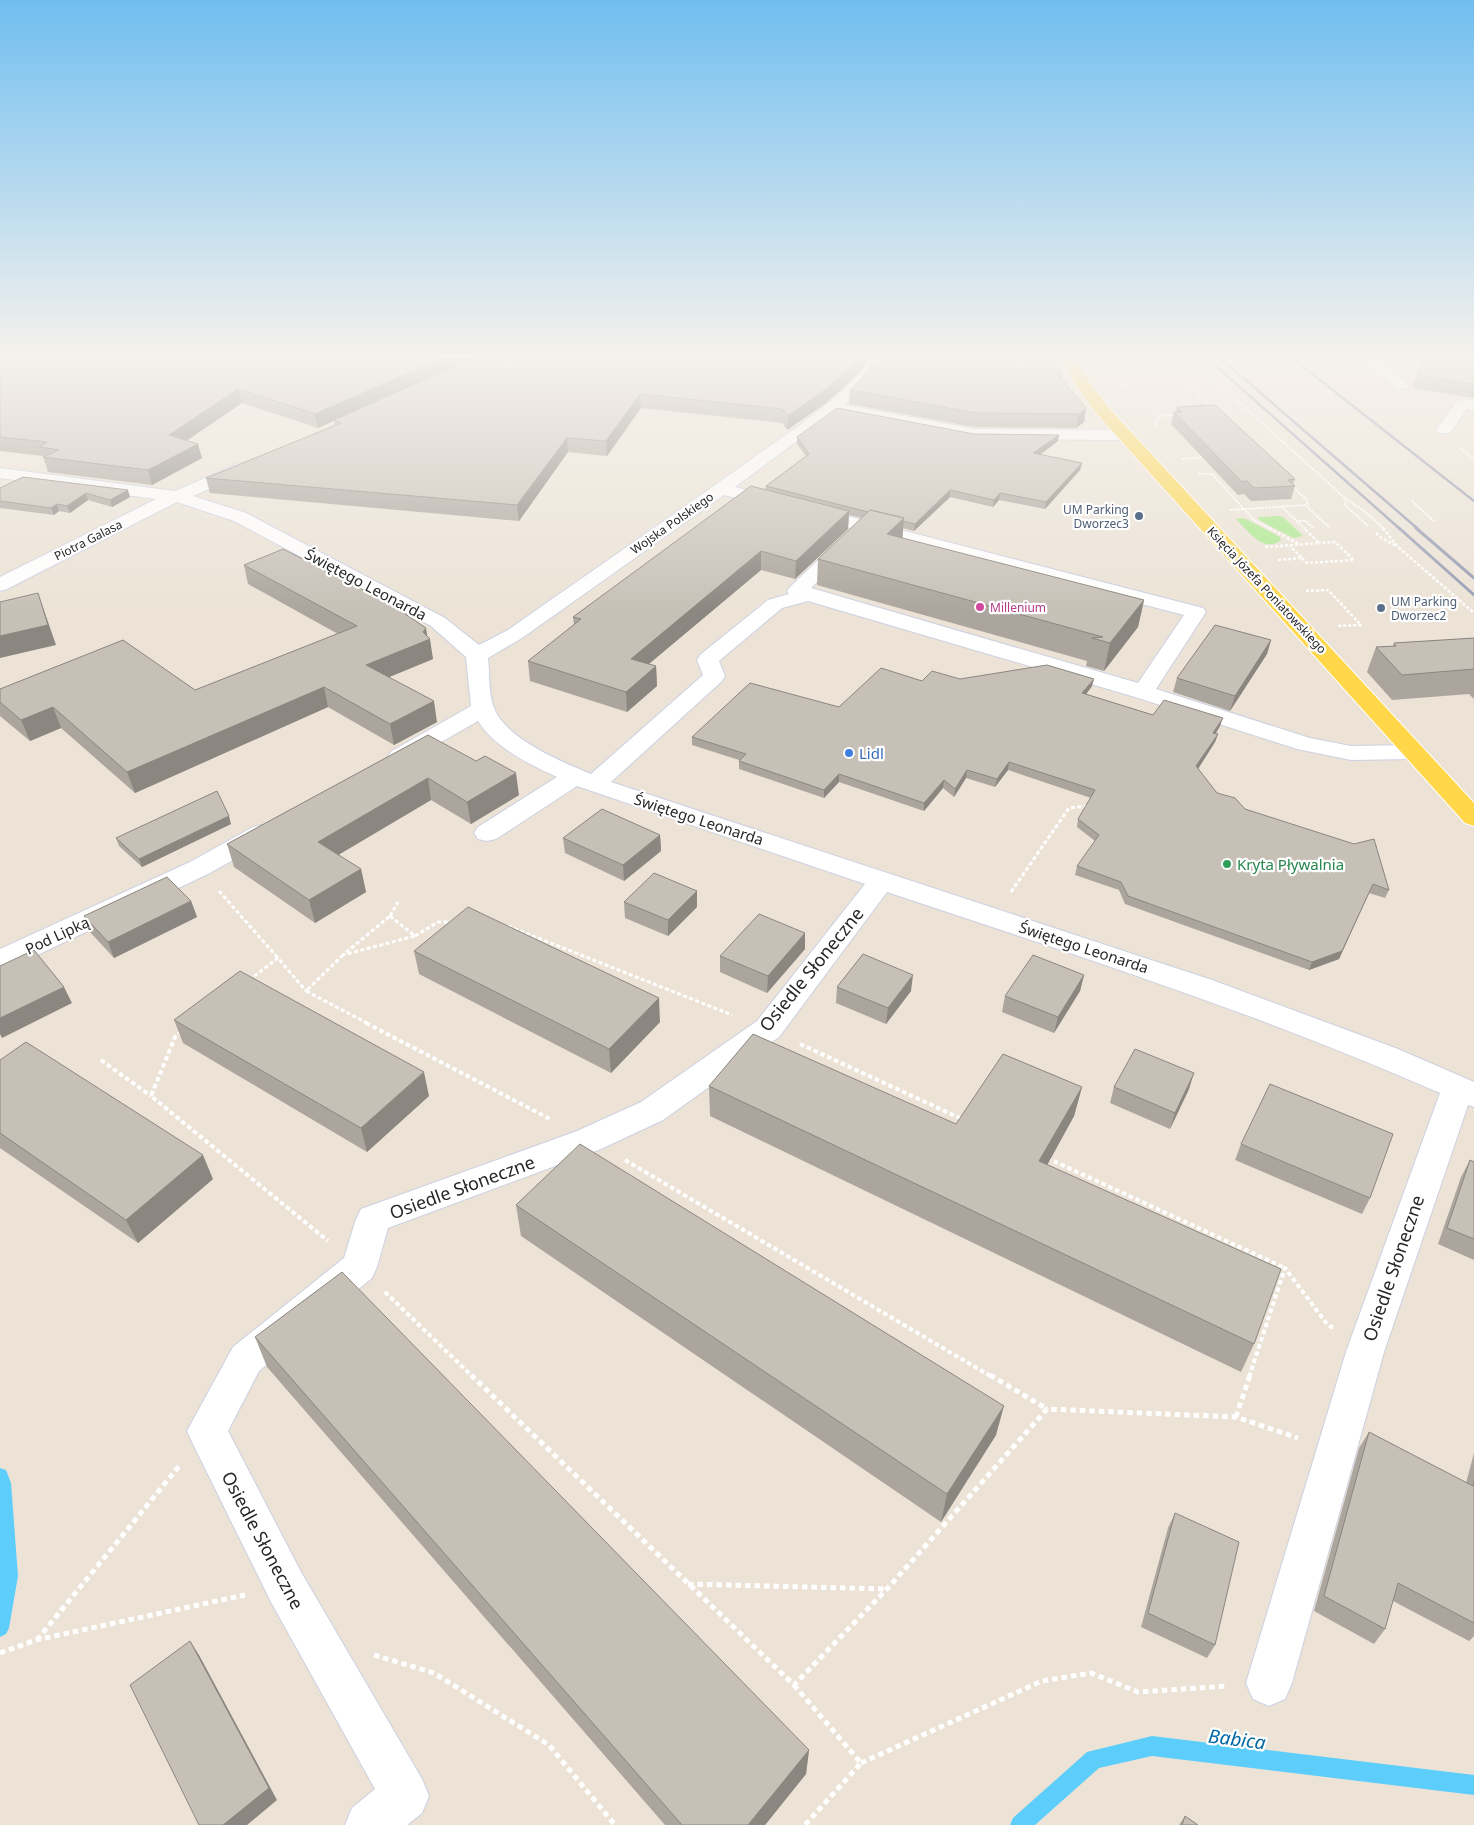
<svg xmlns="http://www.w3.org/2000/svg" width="1474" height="1825" font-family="'Noto Sans',sans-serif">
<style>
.green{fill:#aae98c}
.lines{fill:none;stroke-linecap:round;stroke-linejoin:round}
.stream{fill:#5dcefb;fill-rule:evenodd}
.minor-casing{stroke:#ccd0e2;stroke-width:2}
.major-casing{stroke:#fff;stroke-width:2}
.path-far4{stroke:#fff;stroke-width:2;stroke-dasharray:2.5 1;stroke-linecap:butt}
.path-far3{stroke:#fff;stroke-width:2.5;stroke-dasharray:3 2;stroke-linecap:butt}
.path-far2{stroke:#fff;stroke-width:3;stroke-dasharray:4 2.5;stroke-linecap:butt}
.path-far1{stroke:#fff;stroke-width:4;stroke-dasharray:4.5 3;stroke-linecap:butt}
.path{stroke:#fff;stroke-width:5;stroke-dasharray:5.5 4;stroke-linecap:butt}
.minor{fill:#fff;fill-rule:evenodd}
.major{fill:#ffd749;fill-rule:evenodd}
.rail-far1{stroke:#999db4;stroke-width:2.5}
.rail{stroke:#999db4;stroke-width:3}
.wall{fill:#aba59d}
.shaded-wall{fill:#8b8680}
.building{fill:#c7c0b7;stroke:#8b8680}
.service-dot{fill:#5c6f8a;stroke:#fff;stroke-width:2}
.hotel-dot{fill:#d1479c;stroke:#fff;stroke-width:2}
.shop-dot{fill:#3f7fe0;stroke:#fff;stroke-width:2}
.leisure-dot{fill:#2e9e5b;stroke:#fff;stroke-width:2}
.labels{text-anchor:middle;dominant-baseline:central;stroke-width:4.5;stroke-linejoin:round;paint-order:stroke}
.far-service-label{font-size:12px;fill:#4e5e75;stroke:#fff;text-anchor:end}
.far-street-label{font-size:12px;fill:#272727;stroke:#fff}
.far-hotel-label{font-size:12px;fill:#b23c85;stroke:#fff;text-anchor:start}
.street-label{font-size:15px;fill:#272727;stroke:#fff}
.shop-label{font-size:15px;fill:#366cbe;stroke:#fff;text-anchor:start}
.leisure-label{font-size:15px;fill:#27864d;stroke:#fff;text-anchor:start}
.near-street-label{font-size:18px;fill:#272727;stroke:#fff}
.near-water-label{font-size:19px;font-style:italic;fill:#0068a2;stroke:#fff}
</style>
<rect width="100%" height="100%" fill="#ece3d6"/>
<!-- green -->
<path class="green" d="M1278 516 1283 517 1303 536 1293 538 1259 520 1258 517Z
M1241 518 1246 519 1280 537 1281 540C1264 554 1247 530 1236 519Z"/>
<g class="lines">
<!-- stream -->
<path class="stream" d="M0 1468 6 1470 11 1483 18 1576 9 1628 6 1634 0 1637Z
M1152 1736 1474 1775V1795L1152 1756 1099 1768 1035 1825H1010L1013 1818 1087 1752Z"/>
<!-- minor casing -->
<g class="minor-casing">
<path id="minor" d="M870 358H884L867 384 845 405 974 429 1125 430 1131 432 1133 435 1131 438 1125 440 974 439 836 412 735 487 1203 608 1206 612 1156 689 1310 738 1351 746 1415 745 1423 747 1427 752 1423 757 1415 759 1351 760 1297 749 1135 697 808 601 782 608 719 661 725 676 722 681 611 782 1212 980 1398 1049 1474 1082V1107L1468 1105 1384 1352 1292 1683 1285 1699 1269 1706 1253 1699 1246 1683 1346 1352 1440 1093C1261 1014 1073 954 887 892L779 1037 663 1120 601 1149 388 1228 377 1267 372 1278 259 1371 228 1431 301 1572 422 1779 429 1796 422 1813 407 1825H345L352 1808 375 1789 271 1602 193 1444 187 1431 233 1347 344 1258 356 1219 361 1209 577 1131 641 1102 757 1021 865 884 577 786 496 839 487 841 478 839 474 833 478 827 557 777C529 764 495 748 478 721L408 761 400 763 392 761 388 756 392 751 471 706 466 657 431 626 234 521 177 502 7 589 0 591V577L156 499 0 478V468L175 491 237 464 243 463 249 464 252 468 249 472 193 496 246 513 445 618 479 645 508 630C589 573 672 516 753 458 794 428 841 401 870 358ZM724 495 1184 615 1138 683 811 588 854 545 852 541 845 539 838 541 790 587 787 591 789 594 768 600 700 655 697 660 703 675 591 774C562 762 506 739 494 708 488 692 490 674 488 658L522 638Z
M1360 358H1376L1410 386 1407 389H1397Z
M1463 399 1474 401V411L1467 409 1450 433H1438L1436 430 1438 427 1457 401Z
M262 825 271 827 275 833 271 839 208 874 10 968 0 971V949L190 862 253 827Z"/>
</g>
<!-- major casing -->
<g class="major-casing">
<path id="major" d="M1061 358H1075L1092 386 1108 407 1474 803V826L1465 823 1096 413 1077 387Z"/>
</g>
<!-- path-far4 -->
<path class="path-far4" d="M1190 358 1346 499 1367 513 1384 529
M1183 381 1211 407
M1118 386 1128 385
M1156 426 1155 424 1159 416 1176 415
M1460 448 1474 459
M1182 459 1206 457
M1198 474H1212L1254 520 1271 529
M1293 487 1307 500 1308 508 1330 528
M1346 499 1345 505 1368 526
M1412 501 1435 522
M1281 506 1305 529
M1230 510 1307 505
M1296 521H1306L1314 529"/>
<!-- path-far3 -->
<path class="path-far3" d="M1269 528 1301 545
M1383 528 1397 546 1474 613
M1376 533 1381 538 1397 546
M1265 547 1319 543 1304 528
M1302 558 1307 563 1354 560 1335 542 1319 543
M1278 560 1302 558 1290 546
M1306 591 1328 590 1361 625 1338 626"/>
<!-- path-far2 -->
<path class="path-far2" d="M219 891 278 958
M1011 892 1069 808 1088 806
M390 916 398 902
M390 916 415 936 343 955Z
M508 926 732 1015
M415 936 438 922H455
M343 955 306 991 369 1024
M249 980 278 958 306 991"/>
<!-- path-far1 -->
<path class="path-far1" d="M366 1023 550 1119
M182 1031 175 1037 151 1096 328 1241
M800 1044 964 1120
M101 1060 151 1096
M1047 1158 1285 1268
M625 1160 992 1377
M385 1292 473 1377
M1249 1377 1285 1268 1327 1324 1333 1328"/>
<!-- path -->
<path class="path" d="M471 1375 794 1685 887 1589 1047 1409 1236 1417 1298 1438
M990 1375 1047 1409
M1236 1417 1250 1375
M688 1584 887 1589
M37 1640 180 1465
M0 1653 36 1640 245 1595
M374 1655 434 1673 549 1745 615 1825
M794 1685 861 1763 805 1825
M861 1763 1042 1681 1091 1673 1138 1692 1228 1686"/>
<!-- minor -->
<use href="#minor" class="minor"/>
<!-- major -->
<use href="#major" class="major"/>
<!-- rail-far1 -->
<path class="rail-far1" d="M1207 358 1400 529
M1220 358 1418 529
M1292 358 1474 501"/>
<!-- rail -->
<path class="rail" d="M1399 528 1474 595
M1416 528 1474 578"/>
</g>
<!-- wall -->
<path class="wall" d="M0 358H869L855 377 826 403 787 430 782 423 641 408 607 456 568 452 519 521 210 493 206 478 335 425 334 420 318 428 242 403 187 440 202 458 152 485 48 472 43 456 0 451Z
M1474 358V398L1413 388 1417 375Z
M869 371 1063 374V380L1086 408 1084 422 1076 428 974 427 849 404 850 390Z
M1177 407 1295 479 1293 484 1295 486 1291 499 1251 501 1244 494 1238 495 1171 424 1174 412H1176Z
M974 434 1058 441 1040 455 1082 463 1080 470 1045 509 999 500 993 507 950 497 914 531 903 528 902 538 1144 600 1138 627 1104 671 1086 666 1087 661 817 585 818 559 862 518 849 515 848 529 795 579 761 570 649 664 656 666 657 686 627 712 530 681 528 661 574 625 573 617 765 490 766 486 806 456 797 444V437Z
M23 477 130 497 112 507 88 500 70 513 59 511 54 515 0 508V488Z
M244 565 427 637 433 659 389 677 437 722 394 745 328 707 135 793 61 728 30 741 0 716V689L195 690 338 634 248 584Z
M1474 638V699L1469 694 1392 700 1367 672 1376 647 1393 646 1394 643Z
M1271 640 1267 654 1230 711 1173 692 1177 678Z
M960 679 1092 686 1086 694 1153 715 1220 726 1216 733 1218 734 1215 742 1198 769 1217 793 1389 890 1385 898 1369 893 1339 959 1309 970 1125 904 1119 890 1075 875 1077 866 1095 841 1077 827 1078 819 1091 798 1008 770 995 787 966 778 954 797 943 788 924 811 839 782 824 798 739 769V760L692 745V737L839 707 922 681Z
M428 735 519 795 471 824 431 800 338 855 361 869 366 892 315 923 234 867 227 844Z
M231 824 142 867 119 846 116 838Z
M660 835 661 851 624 881 565 853 563 838Z
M697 891V907L668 936 625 918 624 902Z
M191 901 197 917 114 958 90 932 84 916Z
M805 949 767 993 720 972V956Z
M414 951 660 1022 611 1073 419 974Z
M1084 975 1080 991 1054 1033 1002 1012 1005 996Z
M837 987 911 991 886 1024 836 1003Z
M174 1020 429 1096 367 1152 183 1043Z
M0 1060 213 1179 138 1243 0 1148Z
M709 1086 956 1124 1082 1087 1074 1116 1047 1165 1254 1344 1241 1372 710 1116Z
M1114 1087 1189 1089 1170 1129 1110 1103Z
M1241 1144 1370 1198 1362 1214 1235 1160Z
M1470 1160 1474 1162V1260L1438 1244 1461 1177Z
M516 1205 996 1435 941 1522 521 1236Z
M255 1337 809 1750 806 1774 765 1825H665L267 1367Z
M1369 1432 1466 1483 1474 1453V1636L1469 1641 1393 1601 1385 1629 1374 1644 1314 1611 1359 1448Z
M1175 1513 1215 1645 1207 1658 1141 1627 1168 1528Z
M1185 1816 1198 1825H1179Z"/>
<!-- shaded-wall -->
<path class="shaded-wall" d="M442 358H473L318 428 315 414Z
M860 358H869L855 377 826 403 787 430 788 416Z
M238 389 242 403 173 450 169 435Z
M640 394 641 408 607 456 606 441Z
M1086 408 1084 422 1076 428 1079 414Z
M1059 435 1058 441 1032 460 1033 453Z
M567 438 568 452 519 521 517 505Z
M198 444 202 458 152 485 148 470Z
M1082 463 1080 470 1045 509 1046 502Z
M128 490 130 497 112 507 110 500Z
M950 490V497L914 531 915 524Z
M86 493 88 500 70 513 67 506Z
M1000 493 999 500 993 507 994 500Z
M57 504 59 511 54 515 51 508Z
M849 511 848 529 795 579 796 561Z
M904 518 902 544 887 534Z
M761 551V570L632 678 631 659Z
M38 593 56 645 0 658V636Z
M1144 600 1138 627 1104 671 1110 643Z
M426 628 428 640 430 639 433 659 370 685 366 665 423 632Z
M1271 640 1267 654 1230 711 1235 696Z
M656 666 657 686 627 712 626 692Z
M1094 679 1092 686 1081 701 1082 693Z
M324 687 328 707 135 793 127 772Z
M434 701 437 722 394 745 390 724Z
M53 707 61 728 30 741 21 720Z
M1223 718 1220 726 1211 741 1213 733Z
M1218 734 1215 742 1194 775 1196 766Z
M1009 762 1008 770 995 787 997 779Z
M967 770 966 778 954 797 955 789Z
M516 773 519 795 471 824 467 802Z
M839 774V782L824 798V790Z
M428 778 431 800 323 864 318 842Z
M944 780 943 788 924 811V803Z
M229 816 231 824 142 867 139 859Z
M660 835 661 851 624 881 623 865Z
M361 869 366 892 315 923 309 900Z
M1373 884 1339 959 1309 970 1312 962Z
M697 891V907L668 936V920Z
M191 901 197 917 114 958 108 942Z
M805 933V949L767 993 768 976Z
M913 975 911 991 886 1024 888 1008Z
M1084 975 1080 991 1054 1033 1058 1017Z
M64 987 72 1003 2 1038 0 1034V1018Z
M659 998 660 1022 611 1073 609 1049Z
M424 1072 429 1096 367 1152 361 1128Z
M1194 1073 1189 1089 1170 1129 1175 1113Z
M1082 1087 1074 1116 1033 1191 1039 1161Z
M203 1155 213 1179 138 1243 126 1220Z
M1004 1406 996 1435 941 1522 947 1494Z
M190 1641 199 1655 277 1800 247 1825H223Z
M809 1750 806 1774 765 1825H748Z"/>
<!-- building -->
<path class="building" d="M0 358H442L315 414 238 389 169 435 198 444 148 470 43 457 59 450 40 447 47 442 0 437Z
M474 358H860L855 363 826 389 788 416 782 409 640 394 606 441 567 438 517 505 206 478 341 423 334 420Z
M878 358H1050L1063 374 1058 375 1086 408 1079 414 976 413 850 390 869 371Z
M1425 358H1474V384L1417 375Z
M1215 405 1295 479 1288 480 1295 486 1254 488 1247 481 1242 482 1174 412H1182L1177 407Z
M837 408 974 434 1059 435 1033 453 1082 463 1046 502 1000 493 994 500 950 490 915 524 903 521 904 518 870 510 868 512 766 486 809 454 797 437Z
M23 477 128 490 110 500 86 493 67 506 57 504 51 508 0 501V488Z
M751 486 849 511 796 561 761 551 631 659 656 666 626 692 528 661 581 619 573 617Z
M870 510 904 518 887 534 1144 600 1110 643 1092 638 1103 637 818 559Z
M283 549 389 603 426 628 423 632 430 639 366 665 434 701 390 724 324 687 127 772 53 707 21 720 0 702V689L123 640 195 690 357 626 244 565Z
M38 593 48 625 0 636V602Z
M1215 625 1271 640 1235 696 1177 678Z
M1474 638V669L1402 675 1376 647 1396 646 1394 643Z
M1047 665 1094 679 1082 693 1153 715 1164 700 1223 718 1213 733 1218 734 1196 766 1217 793 1235 798 1245 809 1354 844 1374 839 1389 890 1373 884 1342 951 1312 962 1128 896 1121 882 1077 866 1099 835 1078 819 1095 790 1009 762 997 779 967 770 955 789 944 780 924 803 839 774 824 790 739 761 746 754 692 737 750 683 839 707 881 668 922 681 932 671 960 679Z
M428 735 476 761 485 756 516 773 467 802 428 778 318 842 361 869 309 900 227 844Z
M217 791 229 816 139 859 116 838Z
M602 809 660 835 623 865 563 838Z
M654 873 697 891 668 920 624 902Z
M167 877 191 901 108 942 84 916Z
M468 907 659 998 609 1049 414 951Z
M759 914 805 933 768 976 720 956Z
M34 950 64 987 0 1018V966Z
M863 954 913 975 888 1008 837 987Z
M1033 955 1084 975 1058 1017 1005 996Z
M240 971 424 1072 361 1128 174 1020Z
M753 1034 956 1124 1003 1054 1082 1087 1039 1161 1281 1269 1254 1344 709 1086Z
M26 1042 203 1155 126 1220 0 1133V1060Z
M1135 1049 1194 1073 1175 1113 1114 1087Z
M1270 1084 1393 1134 1370 1198 1241 1144Z
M580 1144 1004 1406 947 1494 516 1205Z
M1470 1160 1474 1162V1239L1447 1228Z
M342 1272 809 1750 748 1825H682L255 1337Z
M1369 1432 1473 1486 1474 1481V1623L1398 1583 1385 1629 1324 1596Z
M1175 1513 1239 1542 1215 1645 1148 1613Z
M190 1641 269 1788 223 1825H199L130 1685Z
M1185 1816 1198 1825H1182Z"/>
<!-- sky -->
<linearGradient id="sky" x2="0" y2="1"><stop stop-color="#70bef0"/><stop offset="0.58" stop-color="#f6f2ed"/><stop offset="1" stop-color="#f6f2ed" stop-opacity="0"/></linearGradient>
<rect width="1474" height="613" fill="url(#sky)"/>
<!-- markers -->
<g class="service-dot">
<circle cx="1139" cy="516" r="5"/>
<circle cx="1381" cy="608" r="5"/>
</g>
<circle class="hotel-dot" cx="980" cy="607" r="5"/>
<circle class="shop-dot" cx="849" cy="753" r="5"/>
<circle class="leisure-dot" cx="1227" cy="864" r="5"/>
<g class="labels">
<!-- far-service labels -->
<g class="far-service-label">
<text x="1129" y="509">UM Parking<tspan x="1129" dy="14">Dworzec3</tspan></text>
<text x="1391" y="601" text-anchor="start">UM Parking<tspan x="1391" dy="14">Dworzec2</tspan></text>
</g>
<!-- far-street labels -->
<g class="far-street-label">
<text transform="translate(672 523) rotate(-35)">Wojska Polskiego</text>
<text transform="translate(88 540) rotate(-27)">Piotra Galasa</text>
<text transform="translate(1267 590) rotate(47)">Księcia Józefa Poniatowskiego</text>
</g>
<!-- far-hotel labels -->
<g class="far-hotel-label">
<text x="990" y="607">Millenium</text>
</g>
<!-- street labels -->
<g class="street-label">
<text transform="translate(366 584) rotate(28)">Świętego Leonarda</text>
<text transform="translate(699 819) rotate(18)">Świętego Leonarda</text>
<text transform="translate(57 935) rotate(-25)">Pod Lipką</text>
<text transform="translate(1084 947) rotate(18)">Świętego Leonarda</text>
</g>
<!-- shop labels -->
<g class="shop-label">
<text x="859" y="753">Lidl</text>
</g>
<!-- leisure labels -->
<g class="leisure-label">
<text x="1237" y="864">Kryta Pływalnia</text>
</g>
<!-- near-street labels -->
<g class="near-street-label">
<text transform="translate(811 969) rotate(-51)">Osiedle Słoneczne</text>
<text transform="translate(462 1187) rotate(-20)">Osiedle Słoneczne</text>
<text transform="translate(1393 1268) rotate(-71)">Osiedle Słoneczne</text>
<text transform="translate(263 1540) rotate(62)">Osiedle Słoneczne</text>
</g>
<!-- near-water labels -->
<g class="near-water-label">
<text transform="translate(1237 1739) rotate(7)">Babica</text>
</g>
</g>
</svg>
